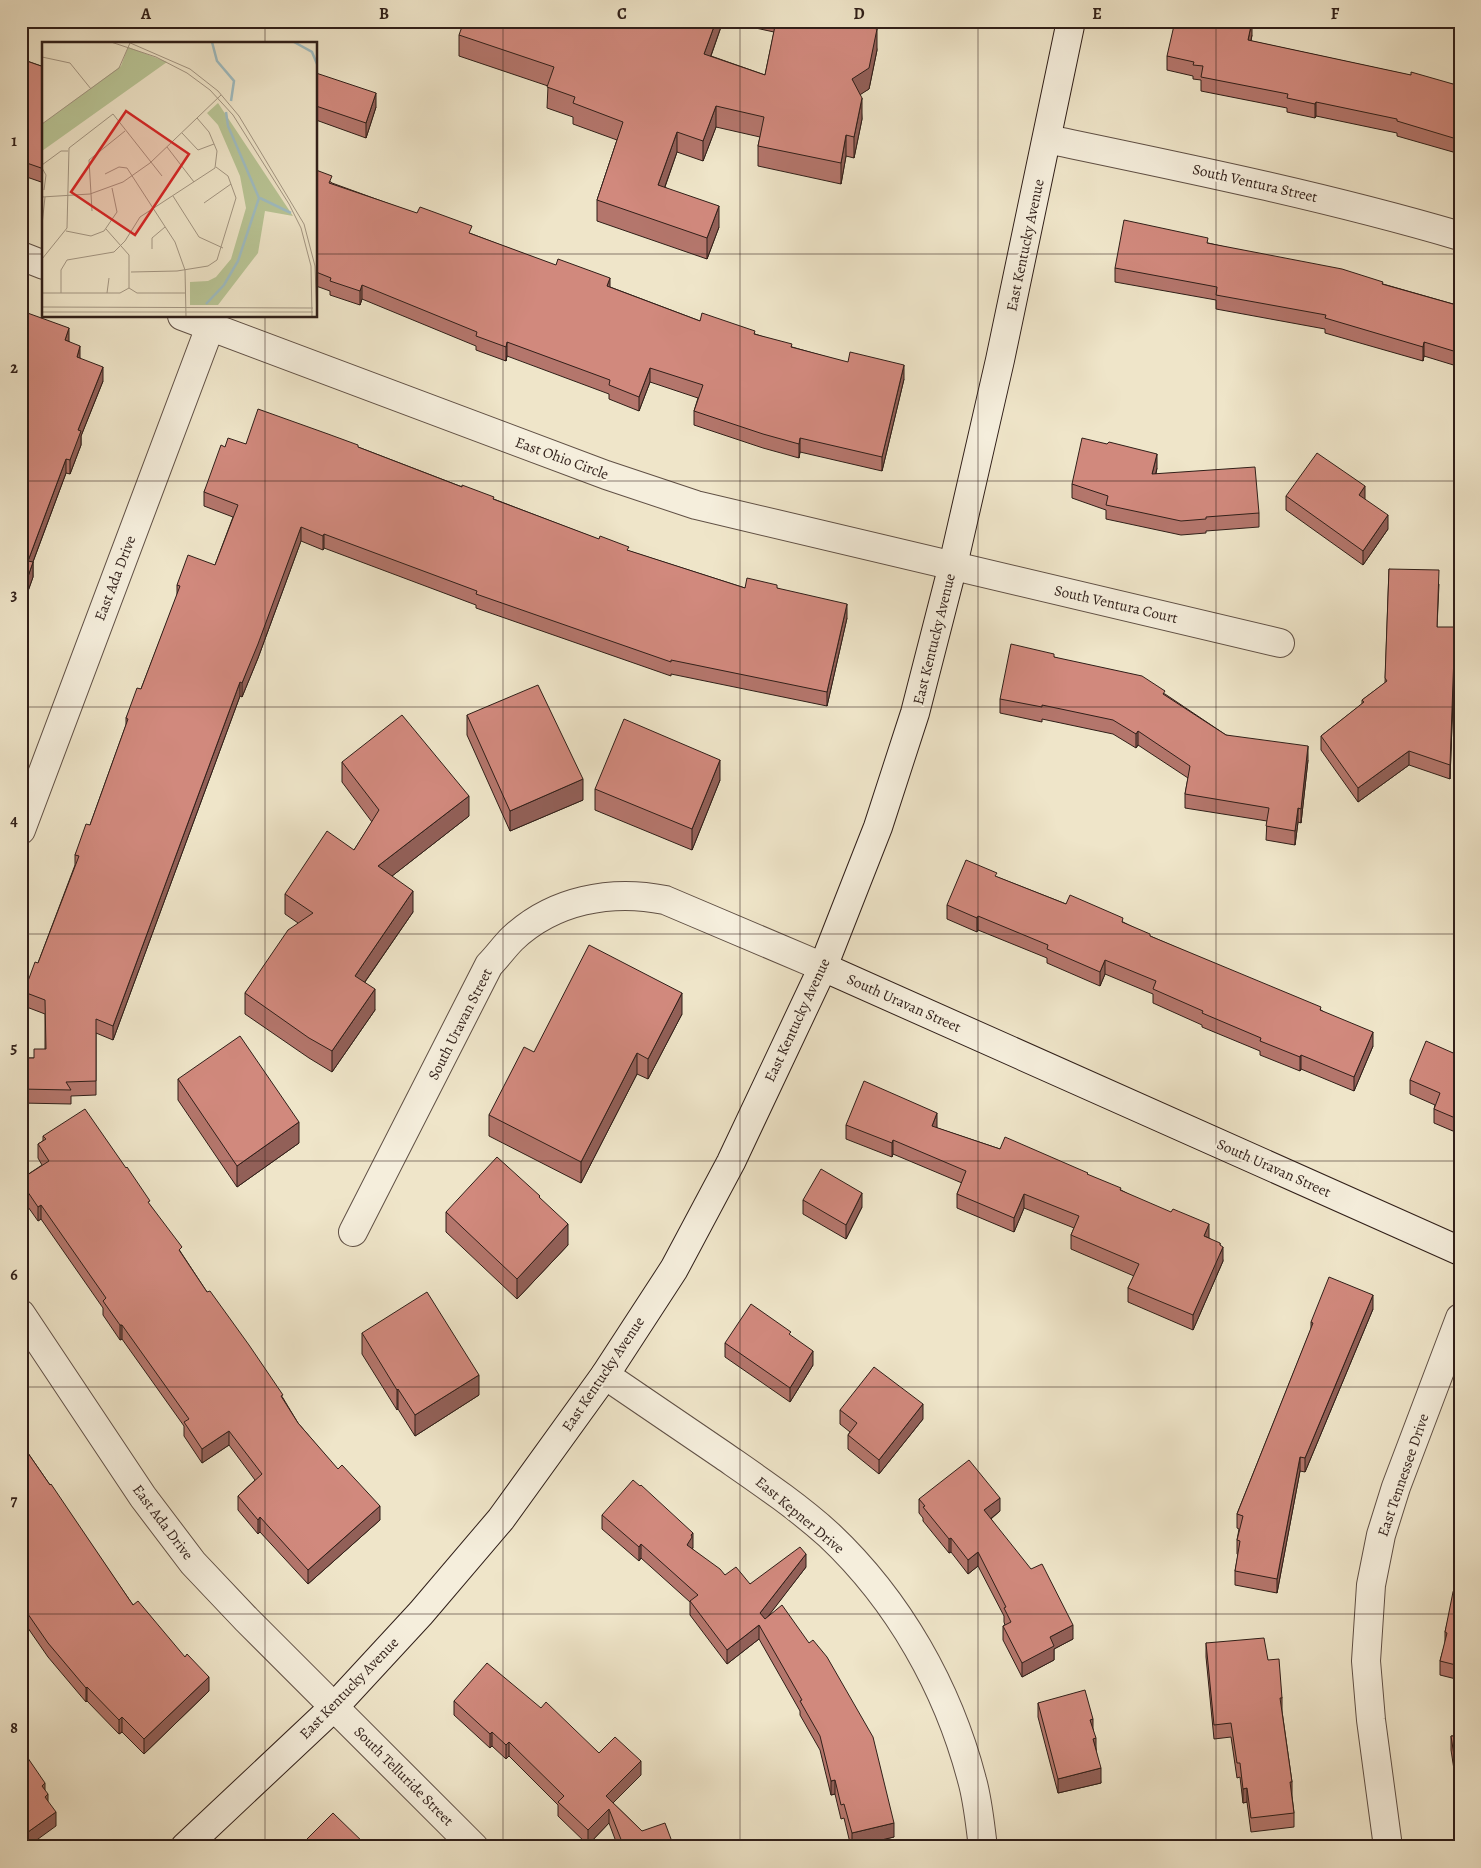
<svg xmlns="http://www.w3.org/2000/svg" width="1481" height="1868" font-family="Alegreya,serif">
<style>
.lines{fill:none;stroke-linecap:round;stroke-linejoin:round}
.street-casing{stroke:#605045;stroke-width:30}
.secondary-casing{stroke:#301f19;stroke-width:30}
.street{stroke:#f5eedc;stroke-width:28}
.secondary{stroke:#f5eedc;stroke-width:28}
.wall{fill:#b4766c;stroke:#301f19;fill-rule:evenodd}
.shaded-wall{fill:#926058;stroke:#301f19}
.building{fill:#d1897d;stroke:#301f19}
.grid{fill:none;stroke:#301f19;stroke-width:1;stroke-opacity:0.55}
.labels{text-anchor:middle;dominant-baseline:central;stroke-width:4.5;stroke-linejoin:round;paint-order:stroke}
.street-label{font-size:15px;fill:#301f19;stroke:#f5eedc}
.inset-river{fill:none;stroke:#9fbcc1;stroke-width:2.5}
.inset-road{fill:none;stroke:#a39683;stroke-width:1}
.view{fill:#d62828;fill-opacity:0.15;stroke:#d62828;stroke-width:2.5}
.inset-edge{fill:none;stroke:#301f19;stroke-width:2.5}
.neatline{fill:none;stroke:#301f19;stroke-width:2}
.grid-label{font-size:16px;text-anchor:middle;font-weight:bold;fill:#301f19}
</style>
<rect width="100%" height="100%" fill="#efe5c9"/>
<filter id="stains"><feTurbulence type="fractalNoise" baseFrequency=".004" numOctaves="4"/><feColorMatrix values="0 0 0 0 .2 0 0 0 0 .09 0 0 0 0 .02 0 0 0 .5 -.17"/></filter>
<radialGradient id="worn" r=".72"><stop offset=".6" stop-color="#630" stop-opacity="0"/><stop offset="1" stop-color="#630" stop-opacity=".3"/></radialGradient>
<g class="lines">
<!-- street casing -->
<g class="street-casing">
<path id="street" d="M1047 139C1186 168 1324 196 1460 236
M21 256 44 265
M182 316 606 475 696 505 1280 643
M21 830 210 327
M353 1232 489 965C497 957 504 947 512 939 553 900 611 889 665 900L823 967
M21 1314 143 1497 193 1563 247 1620 474 1847
M605 1375C645 1402 684 1429 724 1456 760 1481 797 1506 829 1535 899 1601 948 1688 972 1780 978 1801 980 1825 983 1847
M1388 1847 1371 1720 1366 1661 1371 1585 1381 1535 1396 1487 1460 1318"/>
</g>
<!-- secondary casing -->
<g class="secondary-casing">
<path id="secondary" d="M823 967 1460 1251
M185 1847 335 1706 421 1613 501 1519 605 1375 674 1269 731 1162 823 967 878 827 915 713 953 565 1000 360 1071 21"/>
</g>
<!-- street -->
<use href="#street" class="street"/>
<!-- secondary -->
<use href="#secondary" class="secondary"/>
</g>
<!-- wall -->
<path class="wall" d="M380 21H401L399 28Z
M723 21H874L873 28 877 50 869 89 860 94 862 119 854 158 846 156 841 184 758 166V146L760 137 716 127 703 161 677 152 665 187 719 227 707 259 597 221V200L617 140 573 124V117L547 108 548 86 459 56V35L644 24ZM723 21 774 32 765 75 711 56Z
M1252 35 1251 41 1460 86V154L1397 136V133L1316 116 1315 118 1287 112V108L1201 91V80L1193 79V76L1167 70V56Z
M21 59 44 67V183L21 175Z
M316 73 376 107 366 138 316 120Z
M316 170 332 183 472 234 610 287 700 321 755 334 792 347 904 379 882 471 800 452 799 458 763 448 694 425V411L698 398 650 382 639 411 609 399V394L507 356 506 361 476 350V346L362 299 360 305 330 295V291L316 286Z
M1208 243 1383 284 1460 306V367L1424 356 1423 361 1325 333V329L1216 309V300L1115 282V268Z
M21 313 69 341 80 358 103 381 81 436V445L70 474 66 473 33 562V577L22 608 21 607Z
M246 444 358 447 629 551 745 588H777L847 618 827 706 671 674V676L476 608V605L324 548 323 550 301 541 258 658 242 697 240 696 113 1040 96 1033V1095L71 1096V1104L21 1103V1058H34L45 1049V1014L24 1006V992L38 963 75 865V855L90 825 126 725V718L141 689 177 596V585L215 565 233 517 204 506V492L225 447Z
M1157 468 1156 474 1259 513V527L1206 531V533L1181 535 1106 519V510L1072 498V484Z
M1286 496 1388 529 1363 565 1286 510Z
M1389 569 1439 584 1437 627 1455 641 1450 779 1409 765 1358 802 1321 750V736L1362 704V700L1385 683Z
M1054 657 1165 694 1226 735 1308 760 1301 823 1298 822 1295 845 1266 840 1267 821 1185 808V794L1188 778 1138 745 1136 748 1113 734 1042 719V722L1000 713V699Z
M467 715 583 800 510 831 467 735Z
M342 762 469 816 392 876 413 912 365 982 375 1010 332 1072 309 1058 245 1014V993L298 923 285 914V894L354 850 372 822 342 782Z
M720 780 692 850 595 810V789Z
M997 877 1066 904 1123 922 1150 936 1321 1010 1373 1046 1354 1091 1301 1069 1300 1071 1260 1055V1051L1202 1027V1025L1153 1003V994L1105 974 1100 986 1047 963V958L978 930 977 932 947 919V905Z
M1460 927V956L1455 954V939Z
M682 1014 648 1079 637 1074 581 1183 489 1136V1115L534 1052Z
M1460 1056V1134L1434 1123V1109L1435 1105 1410 1094V1080Z
M178 1079 299 1143 237 1187 178 1100Z
M846 1125 937 1127V1128L1000 1149 1088 1175 1121 1190 1209 1238 1220 1246 1223 1261 1193 1330 1128 1302V1288L1134 1276 1071 1249V1235L1074 1228 1024 1208 1014 1232 957 1208V1194L962 1183 893 1154 892 1157 846 1139Z
M43 1136 150 1205 182 1254 207 1292 283 1398 298 1423 380 1520 308 1584 260 1532 258 1534 238 1510V1496L255 1480 229 1445 202 1463 184 1436V1426L122 1339 120 1340 103 1315V1308L41 1219 38 1221 21 1197V1179L42 1165 38 1158V1144L43 1141Z
M540 1198 568 1245 517 1299 446 1232V1212Z
M803 1200 862 1207 846 1239 803 1214Z
M1373 1309 1305 1472 1300 1471 1277 1593 1235 1585V1571L1238 1555 1237 1554V1540L1239 1529 1237 1528V1514L1311 1329V1322Z
M362 1333 479 1395 415 1436 398 1409 397 1410 362 1354Z
M725 1343 813 1365 790 1402 725 1357Z
M840 1410 923 1419 879 1474 848 1449V1435L850 1432 840 1424Z
M21 1443 133 1605 209 1691 144 1754 122 1732 119 1734 87 1701 86 1702 48 1657 21 1618Z
M919 1499 1000 1511 991 1519 1073 1639 1054 1649V1660L1022 1677 1003 1640V1626L1005 1625 1004 1622V1616L978 1566 968 1574 951 1552 949 1553 923 1521V1518L919 1513Z
M602 1515 693 1547 692 1549 725 1575 750 1584 806 1567 767 1617 894 1837 851 1847 844 1818 841 1819 835 1794 831 1795 820 1750 800 1715V1711L759 1639 727 1664 690 1615V1602L641 1558 639 1561 602 1529Z
M1460 1571V1680L1440 1675V1661L1445 1643V1632Z
M1206 1643 1268 1660 1282 1698V1711L1292 1782V1796L1294 1813V1827L1251 1832 1247 1802 1243 1803 1240 1777 1237 1778 1231 1737 1214 1739 1206 1657Z
M454 1701 541 1708 599 1753 641 1775 613 1803 642 1831 674 1847H618L609 1823 588 1845 558 1816V1805L509 1756 506 1759 492 1746 490 1748 454 1715Z
M1038 1703 1093 1729 1101 1783 1058 1793 1038 1717Z
M1451 1736H1460V1789H1457L1451 1750Z"/>
<!-- shaded-wall -->
<path class="shaded-wall" d="M399 21H401L399 28Z
M716 21H723L704 75V54Z
M870 21H874L869 48V27Z
M1252 21V35L1248 54V40Z
M877 29V50L869 89 852 100V79Z
M376 93V107L366 138V123Z
M862 98V119L854 158V137Z
M1316 102V116L1315 118V104Z
M716 106V127L703 161V141Z
M677 132V152L658 206V185Z
M846 135V156L841 184V163Z
M719 206V227L707 259V238Z
M610 278V292L607 286Z
M362 285V299L360 305V291Z
M69 328V342L65 340Z
M507 342V356L506 361V347Z
M1424 342V356L1423 361V347Z
M80 346V360L77 357Z
M904 365V379L882 471V457Z
M103 367V381L81 436V445L70 474V460L78 430Z
M650 368V382L639 411V397Z
M800 438V452L799 458V444Z
M1157 454V468L1152 488V474Z
M66 459V473L28 575V561Z
M1365 486V501L1359 495Z
M1388 515V529L1363 565V551Z
M301 527V541L258 658 242 697V683Z
M324 534V548L323 550V536Z
M33 562V577L22 608V594Z
M847 604V618L827 706V692Z
M1455 627V641L1450 779V765Z
M240 682V696L113 1040V1026Z
M1138 731V745L1136 748V734Z
M1308 746V760L1301 823V809Z
M1409 751V765L1358 802V788Z
M720 760V780L692 850V829Z
M583 779V800L510 831V811Z
M469 796V816L378 887V866Z
M1298 808V822L1295 845V831Z
M413 891V912L355 996V976Z
M978 916V930L977 932V918Z
M1105 960V974L1100 986V972Z
M375 989V1010L332 1072V1051Z
M682 993V1014L648 1079V1059Z
M1373 1032V1046L1354 1091V1077Z
M637 1053V1074L581 1183V1162Z
M1301 1055V1069L1300 1071V1057Z
M937 1113V1127L932 1140V1126Z
M299 1122V1143L237 1187V1166Z
M893 1140V1154L892 1157V1143Z
M862 1193V1207L846 1239V1225Z
M1024 1194V1208L1014 1232V1218Z
M41 1205V1219L38 1221V1207Z
M568 1224V1245L517 1299V1279Z
M1209 1224V1238L1204 1236Z
M1220 1243V1254L1223 1247V1261L1193 1330V1315Z
M1373 1295V1309L1305 1472V1458Z
M120 1325H122V1339L120 1340Z
M813 1351V1365L790 1402V1388Z
M479 1375V1395L415 1436V1415Z
M398 1389V1409L397 1410V1390Z
M923 1404V1419L879 1474V1460Z
M229 1431V1445L202 1463V1449Z
M1300 1457V1471L1277 1593V1579Z
M1000 1498V1511L984 1524V1510Z
M380 1506V1520L308 1584V1570Z
M260 1517V1532L258 1534V1520Z
M693 1533V1547L692 1551 687 1545 691 1535Z
M951 1538V1552L949 1553V1539Z
M641 1544V1558L639 1561V1547Z
M978 1552V1566L968 1574V1560Z
M806 1554V1567L760 1627V1613Z
M759 1625V1639L727 1664V1650Z
M1073 1625V1639L1054 1649V1660L1022 1677V1663L1050 1637Z
M209 1677V1691L144 1754V1739Z
M87 1687V1701L86 1702V1688Z
M122 1717V1732L119 1734V1720Z
M1093 1719V1733L1090 1720Z
M492 1732V1746L490 1748V1734Z
M1096 1738V1752L1093 1739Z
M509 1742V1756L506 1759V1745Z
M641 1761V1775L606 1810V1796Z
M1101 1768V1783L1058 1793V1779Z
M835 1780V1794L831 1795V1781Z
M45 1783V1796L48 1794V1808L45 1811 42 1786Z
M1247 1788V1802L1243 1803V1789Z
M609 1809V1823L588 1845V1830Z
M56 1812V1826L27 1847H21V1837Z
M894 1823V1837L852 1847V1833Z"/>
<!-- building -->
<path class="building" d="M464 21H634L644 24 645 21H716L704 54 765 75 776 21H870L869 27 877 29 869 68 852 79 862 98 854 137 846 135 841 163 758 146 764 117 716 106 703 141 677 132 658 185 719 206 707 238 597 200 623 122 573 103 575 97 547 87 554 67 459 35Z
M1175 21H1252L1248 40 1411 75V72L1460 86V140L1397 121V119L1316 102 1315 104 1287 98 1288 94 1201 77 1203 66 1193 65 1194 62 1167 56Z
M21 59 44 67V169L21 161Z
M316 73 376 93 366 123 316 106Z
M316 170 332 176 329 183 417 213 420 207 472 226 469 233 556 265 558 259 610 278 607 286 700 321 702 313 755 331 754 334 792 344 791 347 848 362 850 352 904 365 882 457 800 438 799 444 763 434 694 411 703 385 650 368 639 397 609 385 610 380 507 342 506 347 476 336 477 332 362 285 360 291 330 281 331 278 316 272Z
M1124 220 1208 238 1207 243 1342 269 1383 282 1382 284 1460 306V353L1424 342 1423 347 1325 318 1326 315 1216 295 1217 287 1115 268Z
M22 311 69 328 65 340 80 346 77 357 103 367 78 430 81 431 70 460 66 459 28 561 33 562 22 594 21 593V313Z
M258 409 328 434 358 445V447L462 487V485L494 497 493 499 599 539 600 536 629 547 627 550 745 588 747 578 777 585V588L847 604 827 692 671 660V662L476 594 477 591 324 534 323 536 301 527 258 644 242 683 240 682 113 1026 96 1019V1081L66 1082 71 1090 21 1089V1058H34V1049H46L45 1000 24 992 35 962 38 963 79 856 75 855 86 824 90 825 128 719 126 718 137 688 141 689 180 586 177 585 188 555 215 565 238 505 204 492 221 445 225 447 228 438 246 444Z
M1082 438 1107 444 1109 442 1157 454 1152 474 1255 467 1259 513 1206 517V519L1181 521 1106 505 1108 496 1072 484Z
M1317 453 1365 486 1359 495 1388 515 1363 551 1286 496Z
M1389 569 1439 570 1437 627H1455L1450 765 1409 751 1358 788 1321 736 1364 702 1362 700 1387 681 1385 678Z
M1011 644 1054 654V657L1142 676 1165 691 1163 694 1226 735 1308 746 1301 809 1298 808 1295 831 1266 826 1269 808 1185 794 1190 766 1138 731 1136 734 1113 720 1042 705V707L1000 699Z
M538 685 583 779 510 811 467 715Z
M402 715 469 796 378 866 413 891 355 976 375 989 332 1051 309 1038 245 993 288 930 313 913 285 894 327 831 354 850 379 810 342 762Z
M624 719 720 760 692 829 595 789Z
M966 860 997 873 995 876 1066 904 1070 895 1123 918 1122 922 1150 934V936L1321 1007 1320 1010 1373 1032 1354 1077 1301 1055 1300 1057 1260 1041 1261 1038 1202 1013 1203 1011 1153 989 1156 981 1105 960 1100 972 1047 949 1048 945 978 916 977 918 947 905Z
M1460 927V942L1455 939Z
M589 945 682 993 648 1059 637 1053 581 1162 489 1115 524 1047 534 1052Z
M240 1036 299 1122 237 1166 178 1079Z
M1426 1041 1460 1056V1120L1434 1109 1440 1093 1410 1080Z
M864 1081 937 1113 932 1126 1000 1149 1005 1137 1088 1173 1087 1174 1121 1188 1120 1190 1171 1212 1173 1209 1209 1224 1204 1236 1220 1243V1245L1223 1247 1193 1315 1128 1288 1139 1264 1071 1235 1079 1216 1024 1194 1014 1218 957 1194 966 1171 893 1140 892 1143 846 1125Z
M85 1109 126 1168 127 1167 150 1201 148 1202 182 1247 179 1250 207 1292 210 1291 249 1345 283 1395 281 1396 298 1423 338 1469 342 1465 380 1506 308 1570 260 1517 258 1520 238 1496 262 1474 229 1431 202 1449 184 1422 189 1419 122 1325H120L103 1301 106 1298 41 1205 38 1207 21 1182V1179L49 1161 38 1144 46 1139 43 1136Z
M497 1157 540 1196 539 1197 568 1224 517 1279 446 1212Z
M821 1169 862 1193 846 1225 803 1200Z
M1329 1277 1373 1295 1305 1458 1300 1457 1277 1579 1235 1571 1240 1541 1237 1540 1243 1516 1237 1514 1313 1323 1311 1322Z
M427 1292 479 1375 415 1415 398 1389 397 1390 362 1333Z
M751 1304 791 1332 789 1334 813 1351 790 1388 725 1343Z
M874 1367 923 1404 879 1460 848 1435 857 1423 840 1410Z
M21 1443 50 1485 51 1484 133 1605 138 1601 185 1657 187 1654 209 1677 144 1739 122 1717 119 1720 87 1687 86 1688 48 1643 21 1604Z
M969 1460 1000 1498 984 1510 1031 1569 1042 1564 1073 1625 1050 1637 1054 1646 1022 1663 1003 1626 1011 1622 1004 1608 1006 1607 978 1552 968 1560 951 1538 949 1539 923 1507 925 1506 919 1499Z
M633 1480 640 1486 641 1485 693 1533 691 1535 692 1537 687 1545 720 1569 725 1575 736 1567 750 1584 800 1547 806 1554 760 1613 765 1619 782 1605 809 1643 813 1640 827 1657 873 1737 894 1823 852 1833 844 1804 841 1805 835 1780 831 1781 820 1736 800 1701 802 1700 759 1625 727 1650 690 1601 698 1595 641 1544 639 1547 602 1515Z
M1460 1571V1666L1440 1661 1447 1633 1445 1632 1453 1592Z
M1264 1638 1268 1660 1279 1659 1282 1698H1280L1292 1782H1290L1294 1813 1251 1818 1247 1788 1243 1789 1240 1763H1237L1231 1723 1214 1725 1206 1643Z
M487 1663 541 1708 546 1702 599 1753 615 1737 641 1761 606 1796 642 1831 665 1823 674 1847H624L609 1809 588 1830 558 1802 564 1796 509 1742 506 1745 492 1732 490 1734 454 1701Z
M1085 1690 1093 1719 1090 1720 1096 1738 1093 1739 1101 1768 1058 1779 1038 1703Z
M1451 1736H1460V1775H1457Z
M21 1748 45 1783 42 1786 48 1794 45 1797 56 1812 21 1837Z
M333 1813 368 1847H299Z"/>
<!-- grid -->
<path class="grid" d="M265 21V44M503 21V1847M740 21V1847M978 21V1847M1216 21V1847M21 254H44M316 254H1460M265 316V1847M21 481H1460M21 707H1460M21 934H1460M21 1161H1460M21 1387H1460M21 1614H1460"/>
<g class="labels">
<!-- street labels -->
<g class="street-label">
<text transform="translate(1255 183) rotate(13)">South Ventura Street</text>
<text transform="translate(1025 245) rotate(-78)">East Kentucky Avenue</text>
<text transform="translate(562 458) rotate(20)">East Ohio Circle</text>
<text transform="translate(115 578) rotate(-69)">East Ada Drive</text>
<text transform="translate(1116 604) rotate(13)">South Ventura Court</text>
<text transform="translate(934 639) rotate(-76)">East Kentucky Avenue</text>
<text transform="translate(904 1003) rotate(24)">South Uravan Street</text>
<text transform="translate(797 1020) rotate(-65)">East Kentucky Avenue</text>
<text transform="translate(460 1024) rotate(-63)">South Uravan Street</text>
<text transform="translate(1274 1168) rotate(24)">South Uravan Street</text>
<text transform="translate(603 1374) rotate(-56)">East Kentucky Avenue</text>
<text transform="translate(1403 1475) rotate(-71)">East Tennessee Drive</text>
<text transform="translate(800 1515) rotate(40)">East Kepner Drive</text>
<text transform="translate(163 1522) rotate(53)">East Ada Drive</text>
<text transform="translate(349 1688) rotate(-46)">East Kentucky Avenue</text>
<text transform="translate(404 1776) rotate(45)">South Telluride Street</text>
</g>
</g>
<!-- overview -->
<g transform="translate(42 42)">
<rect width="275" height="275" fill="#efe5c9"/>
<path d="M86 5 125 20 0 109V82L79 24ZM176 61 251 174 223 169 216 211 176 263H148V240L166 239 174 235 189 217 204 166 198 134 176 83 165 71Z" fill="#b9c596"/>
<path class="inset-river" d="M170 0 175 19 192 39 189 59M252 0 270 10 275 22M218 156 249 171M164 262 182 243 196 219 217 156 186 84 184 70"/>
<path class="inset-road" d="M69 0 114 15 145 31 168 48 191 73 247 162 259 186 269 224 270 275M86 0 148 27 176 49 197 74 262 182 273 224 275 275M0 15 28 21 49 47M0 82 77 26 88 1M140 91 156 108 172 102M125 105 152 140M0 123 19 109H26M0 126 4 133 2 148M63 132 77 125 85 126 133 200 143 228 144 275M131 154 157 195 181 206M0 155 48 152 81 140 108 121 179 53M162 161 189 142M50 169 47 118 83 89M0 183 3 155M64 187 87 213V246M24 189 49 194 62 189 75 170 70 146M110 207V196L123 185M0 217 25 186 27 106 71 72 120 134M89 230 135 229 166 224 175 218 194 156 186 134 174 125M87 246 95 251H144M0 251H78L87 246M19 251V228L25 218 72 210 83 199 98 175 173 126 175 109 167 90 155 76M65 251 67 236M0 265 271 266M0 270H271"/>
<path class="view" d="M84 69 147 112 93 193 29 150Z"/>
<rect width="275" height="275" class="inset-edge"/>
</g>
<!-- margin -->
<rect width="1481" height="1868" fill="none" stroke="#efe5c9" stroke-width="55"/>
<rect x="28" y="28" width="1426" height="1812" class="neatline"/>
<g class="grid-label">
<text x="146" y="19">A</text>
<text x="384" y="19">B</text>
<text x="622" y="19">C</text>
<text x="859" y="19">D</text>
<text x="1097" y="19">E</text>
<text x="1335" y="19">F</text>
<text x="14" y="146">1</text>
<text x="14" y="373">2</text>
<text x="14" y="600">3</text>
<text x="14" y="826">4</text>
<text x="14" y="1053">5</text>
<text x="14" y="1280">6</text>
<text x="14" y="1506">7</text>
<text x="14" y="1733">8</text>
</g>
<rect width="100%" height="100%" filter="url(#stains)"/>
<rect width="100%" height="100%" fill="url(#worn)"/>
</svg>
